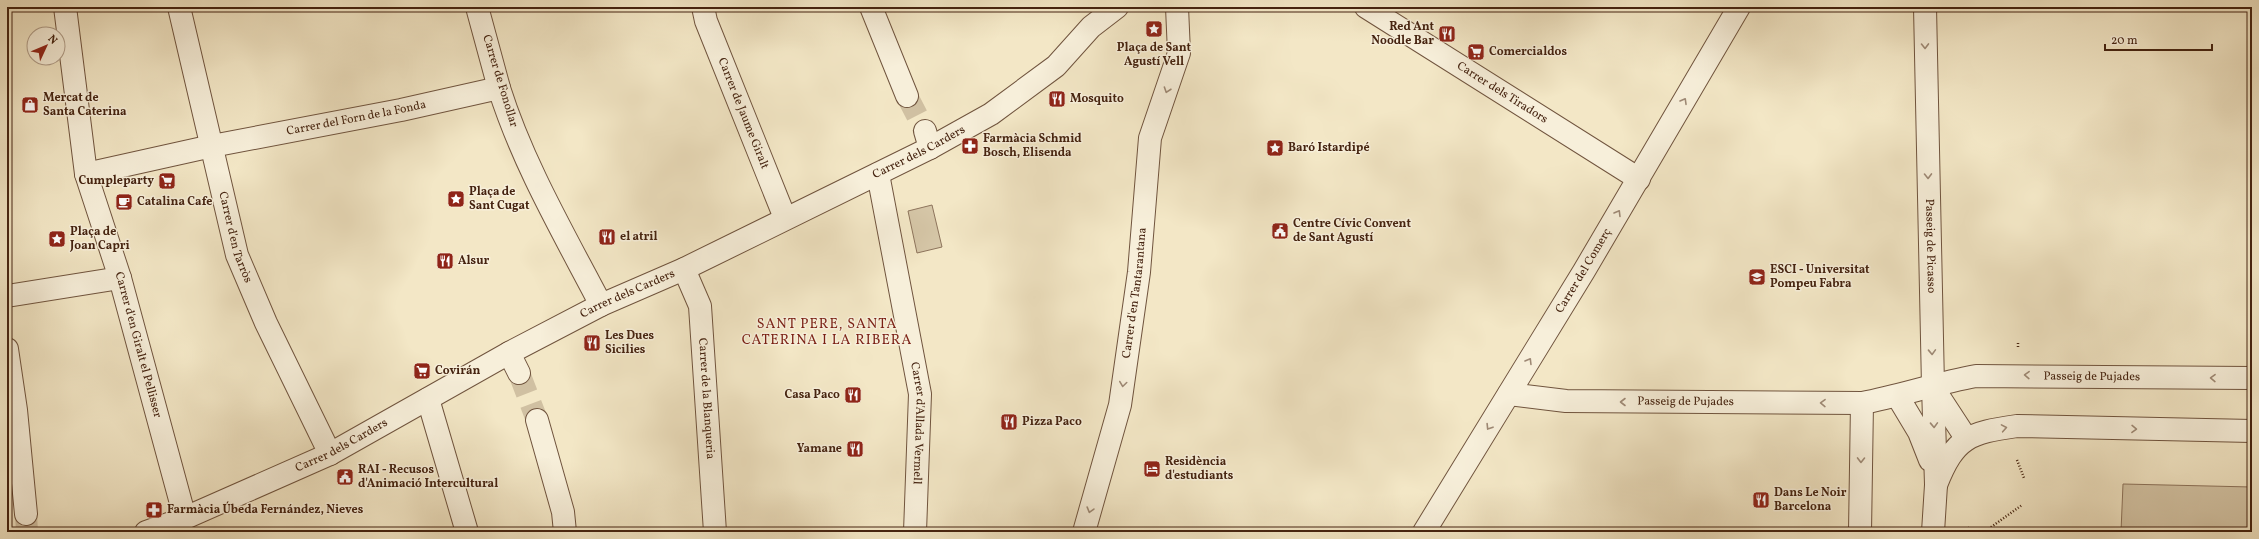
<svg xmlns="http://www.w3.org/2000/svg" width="2259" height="539" font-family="Vollkorn,serif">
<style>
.green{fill:#d5c6a7;stroke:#8d745c}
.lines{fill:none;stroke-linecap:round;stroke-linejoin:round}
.pedestrian-tunnel{stroke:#d0c0a2;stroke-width:22;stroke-dasharray:22 11;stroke-linecap:butt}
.pedestrian-casing{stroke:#70543e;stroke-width:24}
.minor-casing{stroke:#70543e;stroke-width:24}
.tertiary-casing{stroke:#70543e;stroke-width:24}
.path{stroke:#452310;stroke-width:2.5;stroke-dasharray:1 2;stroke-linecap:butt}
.pedestrian{stroke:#f7efda;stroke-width:22}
.minor{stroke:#f7efda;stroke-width:22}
.tertiary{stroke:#f7efda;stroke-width:22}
.oneway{stroke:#9e8975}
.labels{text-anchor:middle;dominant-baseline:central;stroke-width:3;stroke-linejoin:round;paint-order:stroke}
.poi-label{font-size:12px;font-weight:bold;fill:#452310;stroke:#f7efda;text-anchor:start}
.street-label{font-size:12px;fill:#452310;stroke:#f7efda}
.quarter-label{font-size:14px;letter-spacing:1px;fill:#7a1f14;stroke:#f7efda}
</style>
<rect width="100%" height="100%" fill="#f3e7c6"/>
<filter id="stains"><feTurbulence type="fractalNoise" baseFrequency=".005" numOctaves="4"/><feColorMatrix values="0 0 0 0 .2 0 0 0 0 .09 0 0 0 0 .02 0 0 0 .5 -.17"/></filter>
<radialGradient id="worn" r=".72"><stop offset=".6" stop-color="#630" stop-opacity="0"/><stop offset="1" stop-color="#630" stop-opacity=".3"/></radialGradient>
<!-- green -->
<path class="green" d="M932 205 942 247 917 253 908 211Z
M2123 484 2252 487V532H2121Z"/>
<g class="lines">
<!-- pedestrian-tunnel -->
<path class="pedestrian-tunnel" d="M907 96 925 131
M519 373 537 420
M26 514 27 532"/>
<!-- pedestrian casing -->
<g class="pedestrian-casing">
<g id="pedestrian">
<path id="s1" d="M65 7 86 174 120 278 185 518"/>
<path id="s2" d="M179 7 237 255 266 323 330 454"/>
<path id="s3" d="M703 7 706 21 785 218"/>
<path d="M871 7 907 96"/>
<path id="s4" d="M1366 7 1639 179"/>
<path d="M925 131 930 148"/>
<path id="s5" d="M86 174 212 146 401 110 499 88C523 164 564 234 601 305"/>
<path id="s6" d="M878 174 920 394 915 532"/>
<path id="s7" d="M684 269 700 306 715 532"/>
<path d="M7 296 120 278"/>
<path d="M7 349 16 410 26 514"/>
<path d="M509 353 519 373"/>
<path d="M428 399 467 532"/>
<path d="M537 420 563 512 565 532"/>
<path id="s8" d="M146 532 185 518 330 454 509 353 601 305 684 269 930 148 991 114 1056 66 1091 27 1117 7"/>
<path id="s9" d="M1084 532 1120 405 1139 272 1150 138 1179 53 1177 7"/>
</g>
</g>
<!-- minor casing -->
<g class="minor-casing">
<g id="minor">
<path d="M477 7 499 88"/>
<path id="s10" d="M1925 7 1933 386"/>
<path id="s11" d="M1509 394 1566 401 1862 403"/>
<path id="s12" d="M1424 532 1584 271 1739 7"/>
</g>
</g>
<!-- tertiary casing -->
<g class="tertiary-casing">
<g id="tertiary">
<path d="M1933 386 1936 485 1933 532"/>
<path d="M1934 389 1966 438"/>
<path d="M1898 397 1919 432 1930 460"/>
<path d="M1936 485C1955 437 1969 433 2017 426L2252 431"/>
<path id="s13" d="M1860 532 1862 403C1900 396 1937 383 1976 376L2252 378"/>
</g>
</g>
<!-- path -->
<path class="path" d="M2018 347V341
M2017 460 2024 478
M1968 528 1987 530 2022 505"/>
<!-- pedestrian -->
<use href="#pedestrian" class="pedestrian"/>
<!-- minor -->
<use href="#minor" class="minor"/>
<!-- tertiary -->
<use href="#tertiary" class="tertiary"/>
</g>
<!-- one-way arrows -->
<defs><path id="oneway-chevron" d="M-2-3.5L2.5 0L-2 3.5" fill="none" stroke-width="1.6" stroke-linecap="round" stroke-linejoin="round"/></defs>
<g class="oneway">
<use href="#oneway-chevron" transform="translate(1925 46) rotate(89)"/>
<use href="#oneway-chevron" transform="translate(1167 90) rotate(109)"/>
<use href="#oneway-chevron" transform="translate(1684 101) rotate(-60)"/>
<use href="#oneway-chevron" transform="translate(1928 176) rotate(89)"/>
<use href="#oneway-chevron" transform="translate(1618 213) rotate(-59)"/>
<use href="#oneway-chevron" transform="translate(1932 352) rotate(88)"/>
<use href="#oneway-chevron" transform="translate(1529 361) rotate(-59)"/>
<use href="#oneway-chevron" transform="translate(2027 375) rotate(-178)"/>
<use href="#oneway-chevron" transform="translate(2213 378) rotate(-179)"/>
<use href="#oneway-chevron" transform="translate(1123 384) rotate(98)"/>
<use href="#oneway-chevron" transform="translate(1623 402) rotate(-180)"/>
<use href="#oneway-chevron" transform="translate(1823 403) rotate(-179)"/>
<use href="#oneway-chevron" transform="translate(1934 425) rotate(88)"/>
<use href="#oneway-chevron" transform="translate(1489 427) rotate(122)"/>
<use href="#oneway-chevron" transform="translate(2004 428) rotate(-10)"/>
<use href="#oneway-chevron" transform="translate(2134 429) rotate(1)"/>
<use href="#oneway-chevron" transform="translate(1861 460) rotate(91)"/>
<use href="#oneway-chevron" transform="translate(1090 510) rotate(106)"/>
</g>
<!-- icons -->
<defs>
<g id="sight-square" transform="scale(0.9)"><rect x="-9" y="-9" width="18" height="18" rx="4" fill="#8f2418" stroke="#f7efda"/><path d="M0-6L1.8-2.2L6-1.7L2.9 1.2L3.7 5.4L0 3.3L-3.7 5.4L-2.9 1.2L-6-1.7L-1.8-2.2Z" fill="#fff"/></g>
<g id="restaurant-square" transform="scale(0.9)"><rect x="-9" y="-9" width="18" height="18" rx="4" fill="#8f2418" stroke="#f7efda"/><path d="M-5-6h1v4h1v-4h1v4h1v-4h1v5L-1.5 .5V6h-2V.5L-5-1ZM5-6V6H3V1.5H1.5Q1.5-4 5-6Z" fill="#fff"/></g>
<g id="supermarket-square" transform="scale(0.9)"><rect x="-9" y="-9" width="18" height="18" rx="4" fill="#8f2418" stroke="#f7efda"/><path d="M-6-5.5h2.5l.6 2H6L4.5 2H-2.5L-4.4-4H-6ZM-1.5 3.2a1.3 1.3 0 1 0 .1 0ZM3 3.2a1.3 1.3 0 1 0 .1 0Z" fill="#fff"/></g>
<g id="shop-square" transform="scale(0.9)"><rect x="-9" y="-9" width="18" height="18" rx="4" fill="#8f2418" stroke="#f7efda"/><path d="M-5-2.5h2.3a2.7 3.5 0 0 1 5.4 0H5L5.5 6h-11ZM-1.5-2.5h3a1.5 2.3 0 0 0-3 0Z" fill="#fff"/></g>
<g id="pharmacy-square" transform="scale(0.9)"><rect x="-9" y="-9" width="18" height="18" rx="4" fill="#8f2418" stroke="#f7efda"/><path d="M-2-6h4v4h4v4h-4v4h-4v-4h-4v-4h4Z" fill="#fff"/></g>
<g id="cafe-square" transform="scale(0.9)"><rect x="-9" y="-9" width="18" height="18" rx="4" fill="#8f2418" stroke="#f7efda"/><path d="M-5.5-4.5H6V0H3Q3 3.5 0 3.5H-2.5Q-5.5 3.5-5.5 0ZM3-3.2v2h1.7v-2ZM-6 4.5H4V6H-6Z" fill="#fff"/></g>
<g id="civic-square" transform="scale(0.9)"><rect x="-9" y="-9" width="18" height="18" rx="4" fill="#8f2418" stroke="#f7efda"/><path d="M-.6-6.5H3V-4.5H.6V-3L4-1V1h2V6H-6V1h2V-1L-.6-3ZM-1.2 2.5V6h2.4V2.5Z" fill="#fff"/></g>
<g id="university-square" transform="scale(0.9)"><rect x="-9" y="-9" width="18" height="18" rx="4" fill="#8f2418" stroke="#f7efda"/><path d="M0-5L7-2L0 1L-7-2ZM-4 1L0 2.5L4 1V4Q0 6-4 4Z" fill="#fff"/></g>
<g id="hotel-square" transform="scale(0.9)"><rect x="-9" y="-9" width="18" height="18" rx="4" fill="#8f2418" stroke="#f7efda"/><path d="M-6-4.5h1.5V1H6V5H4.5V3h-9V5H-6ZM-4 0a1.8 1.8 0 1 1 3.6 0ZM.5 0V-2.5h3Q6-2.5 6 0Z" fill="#fff"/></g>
</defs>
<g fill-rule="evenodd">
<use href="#sight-square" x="1154" y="29"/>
<use href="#restaurant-square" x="1447" y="34"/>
<use href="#supermarket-square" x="1476" y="52"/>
<use href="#restaurant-square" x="1057" y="99"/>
<use href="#shop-square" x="30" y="105"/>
<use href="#pharmacy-square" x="970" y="146"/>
<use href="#sight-square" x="1275" y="148"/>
<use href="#supermarket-square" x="167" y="181"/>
<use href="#sight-square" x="456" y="199"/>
<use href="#cafe-square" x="124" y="202"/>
<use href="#civic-square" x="1280" y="231"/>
<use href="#restaurant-square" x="607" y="237"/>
<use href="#sight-square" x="57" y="239"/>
<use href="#restaurant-square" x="445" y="261"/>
<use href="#university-square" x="1757" y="277"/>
<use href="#restaurant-square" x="592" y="343"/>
<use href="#supermarket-square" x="422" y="371"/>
<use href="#restaurant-square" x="853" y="395"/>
<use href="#restaurant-square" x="1009" y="422"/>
<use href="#restaurant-square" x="855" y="449"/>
<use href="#hotel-square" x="1152" y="469"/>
<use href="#civic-square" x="345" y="477"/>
<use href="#restaurant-square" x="1761" y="500"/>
<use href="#pharmacy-square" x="154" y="510"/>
</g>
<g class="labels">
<!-- poi labels -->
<g class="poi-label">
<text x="1434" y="27" text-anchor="end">Red Ant<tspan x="1434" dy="14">Noodle Bar</tspan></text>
<text x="1154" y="48" text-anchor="middle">Plaça de Sant<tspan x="1154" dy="14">Agustí Vell</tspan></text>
<text x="1489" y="52">Comercialdos</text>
<text x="43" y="98">Mercat de<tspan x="43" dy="14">Santa Caterina</tspan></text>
<text x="1070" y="99">Mosquito</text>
<text x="983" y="139">Farmàcia Schmid<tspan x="983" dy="14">Bosch, Elisenda</tspan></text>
<text x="1288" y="148">Baró Istardipé</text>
<text x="154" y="181" text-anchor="end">Cumpleparty</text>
<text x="469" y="192">Plaça de<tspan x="469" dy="14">Sant Cugat</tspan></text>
<text x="137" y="202">Catalina Cafe</text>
<text x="1293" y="224">Centre Cívic Convent<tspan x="1293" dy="14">de Sant Agustí</tspan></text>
<text x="70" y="232">Plaça de<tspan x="70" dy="14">Joan Capri</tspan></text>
<text x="620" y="237">el atril</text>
<text x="458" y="261">Alsur</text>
<text x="1770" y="270">ESCI - Universitat<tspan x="1770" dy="14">Pompeu Fabra</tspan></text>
<text x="605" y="336">Les Dues<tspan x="605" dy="14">Sicilies</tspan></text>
<text x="435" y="371">Covirán</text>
<text x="840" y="395" text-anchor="end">Casa Paco</text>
<text x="1022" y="422">Pizza Paco</text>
<text x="842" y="449" text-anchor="end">Yamane</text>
<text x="1165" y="462">Residència<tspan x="1165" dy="14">d'estudiants</tspan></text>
<text x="358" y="470">RAI - Recusos<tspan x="358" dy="14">d'Animació Intercultural</tspan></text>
<text x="1774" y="493">Dans Le Noir<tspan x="1774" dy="14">Barcelona</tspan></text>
<text x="167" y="510">Farmàcia Úbeda Fernández, Nieves</text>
</g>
<!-- street labels -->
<g class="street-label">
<text transform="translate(500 81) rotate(73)">Carrer de Fonollar</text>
<text stroke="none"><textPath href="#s4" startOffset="161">Carrer dels Tiradors</textPath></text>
<text stroke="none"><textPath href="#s3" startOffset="114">Carrer de Jaume Giralt</textPath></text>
<text stroke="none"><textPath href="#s5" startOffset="276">Carrer del Forn de la Fonda</textPath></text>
<text stroke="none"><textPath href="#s8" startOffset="862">Carrer dels Carders</textPath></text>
<text stroke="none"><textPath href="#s2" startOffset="237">Carrer d'en Tarròs</textPath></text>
<text stroke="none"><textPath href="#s10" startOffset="239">Passeig de Picasso</textPath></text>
<text stroke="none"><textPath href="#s12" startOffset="306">Carrer del Comerç</textPath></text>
<text stroke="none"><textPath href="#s9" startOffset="245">Carrer d'en Tantarantana</textPath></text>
<text stroke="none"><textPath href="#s8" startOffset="538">Carrer dels Carders</textPath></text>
<text stroke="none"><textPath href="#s1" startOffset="347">Carrer d'en Giralt el Pellisser</textPath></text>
<text stroke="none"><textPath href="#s13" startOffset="362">Passeig de Pujades</textPath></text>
<text stroke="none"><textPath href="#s7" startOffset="133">Carrer de la Blanqueria</textPath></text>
<text stroke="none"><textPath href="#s11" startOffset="177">Passeig de Pujades</textPath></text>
<text stroke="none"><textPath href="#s6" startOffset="253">Carrer d'Allada Vermell</textPath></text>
<text stroke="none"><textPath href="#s8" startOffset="214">Carrer dels Carders</textPath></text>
</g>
<!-- quarter labels -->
<g class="quarter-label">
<text x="827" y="324">SANT PERE, SANTA<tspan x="827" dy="16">CATERINA I LA RIBERA</tspan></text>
</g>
</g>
<!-- margin -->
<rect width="2259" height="539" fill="none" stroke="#f3e7c6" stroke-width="24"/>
<rect x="8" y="8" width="2243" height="523" fill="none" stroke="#452310" stroke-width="2"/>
<rect x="12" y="12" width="2235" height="515" fill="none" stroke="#452310"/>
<!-- north arrow -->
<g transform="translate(46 46) rotate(46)"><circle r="19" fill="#f7efda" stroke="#b09d89"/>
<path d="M0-3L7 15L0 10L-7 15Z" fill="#8f2418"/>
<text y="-6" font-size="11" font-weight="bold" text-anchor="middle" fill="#452310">N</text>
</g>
<!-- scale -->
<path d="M2105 44v6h107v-6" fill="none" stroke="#452310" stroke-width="2"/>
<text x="2111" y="44" font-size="12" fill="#452310" stroke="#f7efda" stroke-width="3" paint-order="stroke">20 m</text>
<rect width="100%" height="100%" filter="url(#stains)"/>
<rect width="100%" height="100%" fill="url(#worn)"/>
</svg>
